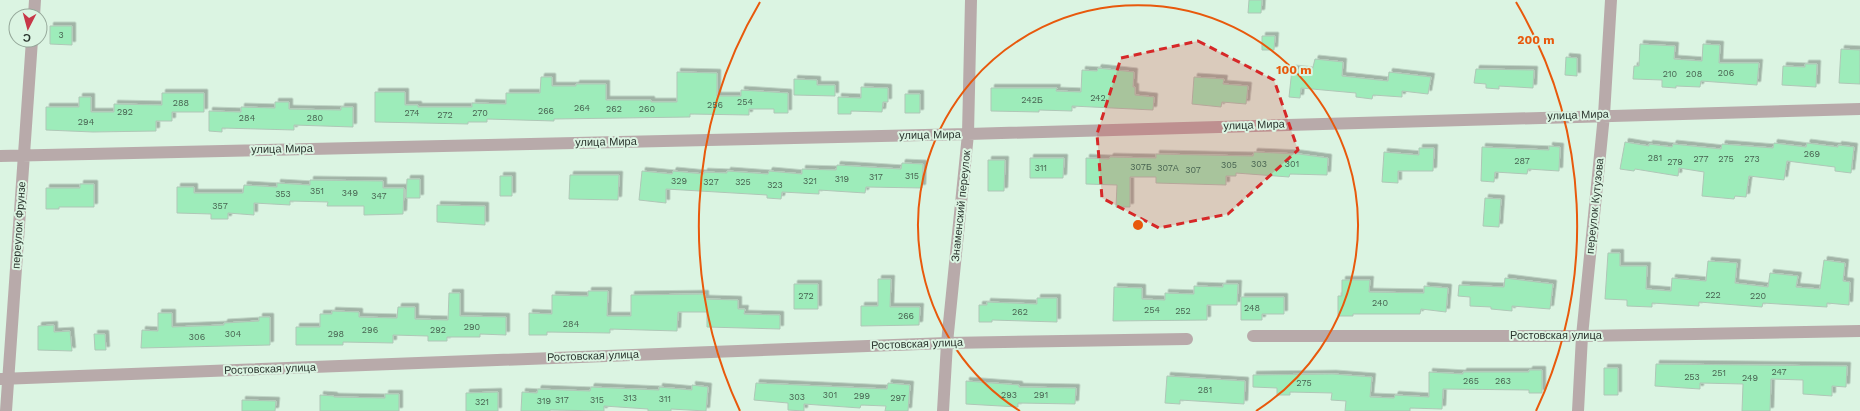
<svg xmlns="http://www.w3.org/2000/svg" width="1860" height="411" font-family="'Work Sans',sans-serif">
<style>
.building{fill:#9decba;stroke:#afc7b7;filter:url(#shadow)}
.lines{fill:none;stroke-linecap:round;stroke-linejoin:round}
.street{stroke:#b8aaaa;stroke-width:12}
.marked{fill:#d62828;fill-opacity:0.2;stroke:#d62828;stroke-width:3;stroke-dasharray:8 5;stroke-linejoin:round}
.ring{fill:none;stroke:#e8590c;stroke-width:2}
.labels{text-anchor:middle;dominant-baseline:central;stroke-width:4;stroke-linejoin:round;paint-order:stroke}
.number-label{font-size:9px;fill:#486351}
.street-label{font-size:11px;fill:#2b352e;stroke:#dbf4e2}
.centre{fill:#e8590c;stroke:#dbf4e2;stroke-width:2}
.ring-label{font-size:12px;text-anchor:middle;font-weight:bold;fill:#e8590c;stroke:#dbf4e2;stroke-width:4;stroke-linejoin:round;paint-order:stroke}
</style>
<defs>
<filter id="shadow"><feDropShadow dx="3.5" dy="-3.5" stdDeviation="0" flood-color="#0004"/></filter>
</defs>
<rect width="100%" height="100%" fill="#dbf4e2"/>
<!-- building -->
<path class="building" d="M1249 0H1262L1261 13H1248Z
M50 26H72V45L50 44Z
M1262 36H1275L1274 50H1262Z
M1640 44 1675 46 1674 59 1702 61 1703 44 1720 45 1719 63H1759L1757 85 1701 81 1700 87 1676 86V88L1662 87V80L1633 79 1634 66H1639Z
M1841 49 1860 50V84L1839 83Z
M1566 57 1577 58V76L1565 75Z
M1315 59 1343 62 1342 76 1388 81 1389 72 1431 77 1428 94 1402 91V97L1373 95 1372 99 1356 97V93L1301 88 1300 98 1289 97 1292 69 1312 71Z
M1805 64H1817L1816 87 1782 85 1783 66 1805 67Z
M1098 68 1134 72 1133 87H1135V95L1154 97 1153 110 1072 106V111L1039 110V112L991 111V88H1057L1056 91 1081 92 1082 70 1097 71Z
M1476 69 1534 70 1533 88 1499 86V89L1486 88V84L1474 83Z
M677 72 717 73V96H741V90L788 93V113H774V109H749V115L690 114V117L554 119V121L487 119V122H468V124L375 122V92H405V105H418V107H472V103L506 104V93H540L541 77H552V86H576V84H606V100H651V102H677Z
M1194 77 1224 79 1223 84 1248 86 1246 104 1222 102 1221 107 1192 104Z
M794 79 817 80V85H835V96L794 95Z
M861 87 888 88V102H883L882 112 851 111V114H838V97L861 98Z
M162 93H204V112H172V121H156V131L93 132 46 130V107H79V97H91V112H114V104L162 105Z
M905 94H920V113H905Z
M275 102H289V109L341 110V107H353V127L294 125V130L222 128V132L209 131V111L241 112V107L275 108Z
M1625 142 1649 146V144L1672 147 1673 144 1721 149 1722 144 1773 148 1774 143 1806 147 1807 143 1838 147V145L1854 147 1851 173 1835 171V167L1787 161 1784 180 1749 176 1746 197 1735 196 1734 199 1702 196 1704 172 1679 168 1678 176 1635 169 1634 171 1620 169Z
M1549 146 1560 147 1559 171 1528 169 1527 174 1495 172 1494 182 1481 181 1482 147 1549 150Z
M1419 148H1434L1433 171H1398V183L1382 182 1384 152 1419 155Z
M1254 152 1299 154 1328 158 1327 175 1290 174 1289 177 1236 173V176H1226V185L1156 183V177H1130V207H1116L1117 185 1086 184V158L1109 159 1110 157 1156 158V154L1253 156Z
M1030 158H1064L1063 178H1030Z
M988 160H1005L1004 191H988Z
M902 163 923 164 922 188 866 187 865 193 819 190V194L782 192 781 199 767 198V195L666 189V203L639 200 642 171 672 174 673 171 704 174V172L727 173V171L768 174 769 171 802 174V169L836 170 837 165 901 169Z
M570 175H619L618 200 569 199Z
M500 176H512V196H500Z
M407 179H420V198H406Z
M310 180 383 181V188H404L403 214 364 215V206H327L328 202 290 201V205L254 203V215L228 213V219H211V214L177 213V187H194V193H243L244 185 277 187V183L310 185Z
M80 184H94V207H59V209H46V188H80Z
M1485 198 1501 199 1499 227 1483 226Z
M437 205 485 206V225L437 222Z
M1608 253H1620V266H1647L1646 289 1671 291 1672 278 1706 281 1708 261 1737 263 1735 283 1768 287 1770 273 1798 276 1796 287 1820 289 1824 260 1845 263 1843 281 1850 282 1849 305 1827 303V307L1763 303 1762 307 1699 302V306L1652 303V307L1627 306V300L1605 299Z
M1505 278 1553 284 1550 309 1512 306V311L1491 309V307L1470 306V297L1458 296 1459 285 1504 287Z
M878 279H891L890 307H920L919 325 861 326V306H878Z
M1342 280H1370L1369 292 1424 293V286L1448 288 1446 312 1421 309 1420 314H1353V316H1338V296H1342Z
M794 284H818V309H794Z
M1223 284H1238L1237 305H1207V320L1113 321 1114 287 1142 288V299L1165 300V293L1194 294V286L1223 287Z
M588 291H608L607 316H631V295L705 294V299L738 300V309H745L744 314 780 315V329L707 327V312H678L677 331 610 329V333L547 332V335H529V313L552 314V295L588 296Z
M449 293H460V316L506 317V335L480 334V337H447V341H428V336L393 335V343L343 342V345H296V327H320V314H332V311L359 312V317L397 318 398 307H415V319L448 320Z
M1241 297H1284V314H1262V320H1241Z
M1037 298H1057V322L992 320V322H979V305H987V302L1037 304Z
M158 313H172V327L224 325V323L259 321V317H270V345L141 348 142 330 158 331Z
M54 325V332L70 331 72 351 38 350V326Z
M94 334H105L106 350H95Z
M1656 364 1847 366 1846 387 1832 386V396L1803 394V380L1771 379 1770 411H1742L1743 384 1700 383V389L1655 386Z
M1604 368H1618V395H1604Z
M1529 370H1542V393H1529V390L1443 389 1442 409 1410 408V411H1345L1346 401 1331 400 1332 393 1290 392V395H1277V388L1253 387V375L1333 374 1372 377 1370 397 1394 398 1395 395 1429 397V372L1463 374V372H1529Z
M1167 376 1245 381 1244 404 1180 400V404L1165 403Z
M966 381 1019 385V387L1076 388 1075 404 1018 403V407L966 404Z
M756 383 887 389 888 383 910 385 908 411H885L886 406 861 405 860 408 804 404V411L788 410V403L754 400Z
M692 385 708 387 706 411 671 409V411H648V409L604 406V411L550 410V411H521L522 392 537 393 538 389 590 391 591 387 659 390V387L692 390Z
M498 392V411H466V393Z
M385 394H399V411H320V395L334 396V397L385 398Z
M242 400 276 401 275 411H242Z"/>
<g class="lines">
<!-- street -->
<path class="street" d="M34 16 35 0
M0 156 968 134 1860 109
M1253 336H1582L1860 331
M0 379 947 343 1187 339
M6 411 32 40
M943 411 947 343 968 134 971 0
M1578 411 1582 336 1604 115 1611 0"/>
</g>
<!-- marked area -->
<path class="marked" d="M1198 41 1274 80 1298 150 1228 214 1159 228 1102 198 1097 134 1121 58Z"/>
<!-- distance rings -->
<g class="ring">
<path d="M1020 411A220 220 0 1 1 1256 411"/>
<path d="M740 411A439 439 0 0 1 760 2M1516 2A439 439 0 0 1 1536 411"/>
</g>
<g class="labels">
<!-- number labels -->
<g class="number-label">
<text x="61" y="35">3</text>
<text x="1726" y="73">206</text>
<text x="1670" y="74">210</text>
<text x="1694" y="74">208</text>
<text x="1098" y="98">242</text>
<text x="1032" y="100">242Б</text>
<text x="745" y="102">254</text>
<text x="181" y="103">288</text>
<text x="715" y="105">256</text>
<text x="582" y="108">264</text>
<text x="614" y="109">262</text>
<text x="647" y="109">260</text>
<text x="546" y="111">266</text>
<text x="125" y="112">292</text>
<text x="412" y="113">274</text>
<text x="480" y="113">270</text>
<text x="445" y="115">272</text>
<text x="247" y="118">284</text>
<text x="315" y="118">280</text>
<text x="86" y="122">294</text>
<text x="1812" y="154">269</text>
<text x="1655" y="158">281</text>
<text x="1701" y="159">277</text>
<text x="1726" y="159">275</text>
<text x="1752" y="159">273</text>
<text x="1522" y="161">287</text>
<text x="1675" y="162">279</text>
<text x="1259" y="164">303</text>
<text x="1292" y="164">301</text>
<text x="1229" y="165">305</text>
<text x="1141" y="167">307Б</text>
<text x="1041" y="168">311</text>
<text x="1168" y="168">307А</text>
<text x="1193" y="170">307</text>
<text x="912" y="176">315</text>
<text x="876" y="177">317</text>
<text x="842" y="179">319</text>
<text x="679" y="181">329</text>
<text x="810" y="181">321</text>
<text x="711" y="182">327</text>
<text x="743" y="182">325</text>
<text x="775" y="185">323</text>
<text x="317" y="191">351</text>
<text x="350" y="193">349</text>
<text x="283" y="194">353</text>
<text x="379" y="196">347</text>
<text x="220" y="206">357</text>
<text x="1713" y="295">222</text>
<text x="806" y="296">272</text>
<text x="1758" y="296">220</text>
<text x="1380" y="303">240</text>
<text x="1252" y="308">248</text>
<text x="1152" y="310">254</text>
<text x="1183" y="311">252</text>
<text x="1020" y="312">262</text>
<text x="906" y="316">266</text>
<text x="571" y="324">284</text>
<text x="472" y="327">290</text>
<text x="370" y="330">296</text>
<text x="438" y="330">292</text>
<text x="233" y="334">304</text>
<text x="336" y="334">298</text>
<text x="197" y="337">306</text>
<text x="1779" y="372">247</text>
<text x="1719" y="373">251</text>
<text x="1692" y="377">253</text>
<text x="1750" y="378">249</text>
<text x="1471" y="381">265</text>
<text x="1503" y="381">263</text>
<text x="1304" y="383">275</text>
<text x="1205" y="390">281</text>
<text x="830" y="395">301</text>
<text x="1009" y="395">293</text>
<text x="1041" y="395">291</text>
<text x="862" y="396">299</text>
<text x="797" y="397">303</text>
<text x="630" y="398">313</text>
<text x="898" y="398">297</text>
<text x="665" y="399">311</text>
<text x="562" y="400">317</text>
<text x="597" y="400">315</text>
<text x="544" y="401">319</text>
<text x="482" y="402">321</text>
</g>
<!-- street labels -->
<g class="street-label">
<text transform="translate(1578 115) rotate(-2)">улица Мира</text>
<text transform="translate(1254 125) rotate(-2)">улица Мира</text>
<text transform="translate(930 135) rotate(-1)">улица Мира</text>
<text transform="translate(606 142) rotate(-1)">улица Мира</text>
<text transform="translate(282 149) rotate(-1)">улица Мира</text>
<text transform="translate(961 206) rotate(-84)">Знаменский переулок</text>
<text transform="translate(1595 206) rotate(-84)">переулок Кутузова</text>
<text transform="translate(19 225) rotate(-86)">переулок Фрунзе</text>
<text x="1556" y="335">Ростовская улица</text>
<text transform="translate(917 344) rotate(-2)">Ростовская улица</text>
<text transform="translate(593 356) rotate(-2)">Ростовская улица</text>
<text transform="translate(270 369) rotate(-2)">Ростовская улица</text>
</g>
</g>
<circle cx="1138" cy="225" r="6" class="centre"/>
<g class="ring-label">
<text x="1536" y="44">200 m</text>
<text x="1294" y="74">100 m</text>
</g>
<!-- north arrow -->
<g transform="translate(28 28) rotate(186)"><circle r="19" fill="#dbf4e2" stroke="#95a89a"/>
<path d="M0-3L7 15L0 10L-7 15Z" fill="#c73748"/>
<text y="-6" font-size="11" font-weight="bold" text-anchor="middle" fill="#2b352e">С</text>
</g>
</svg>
